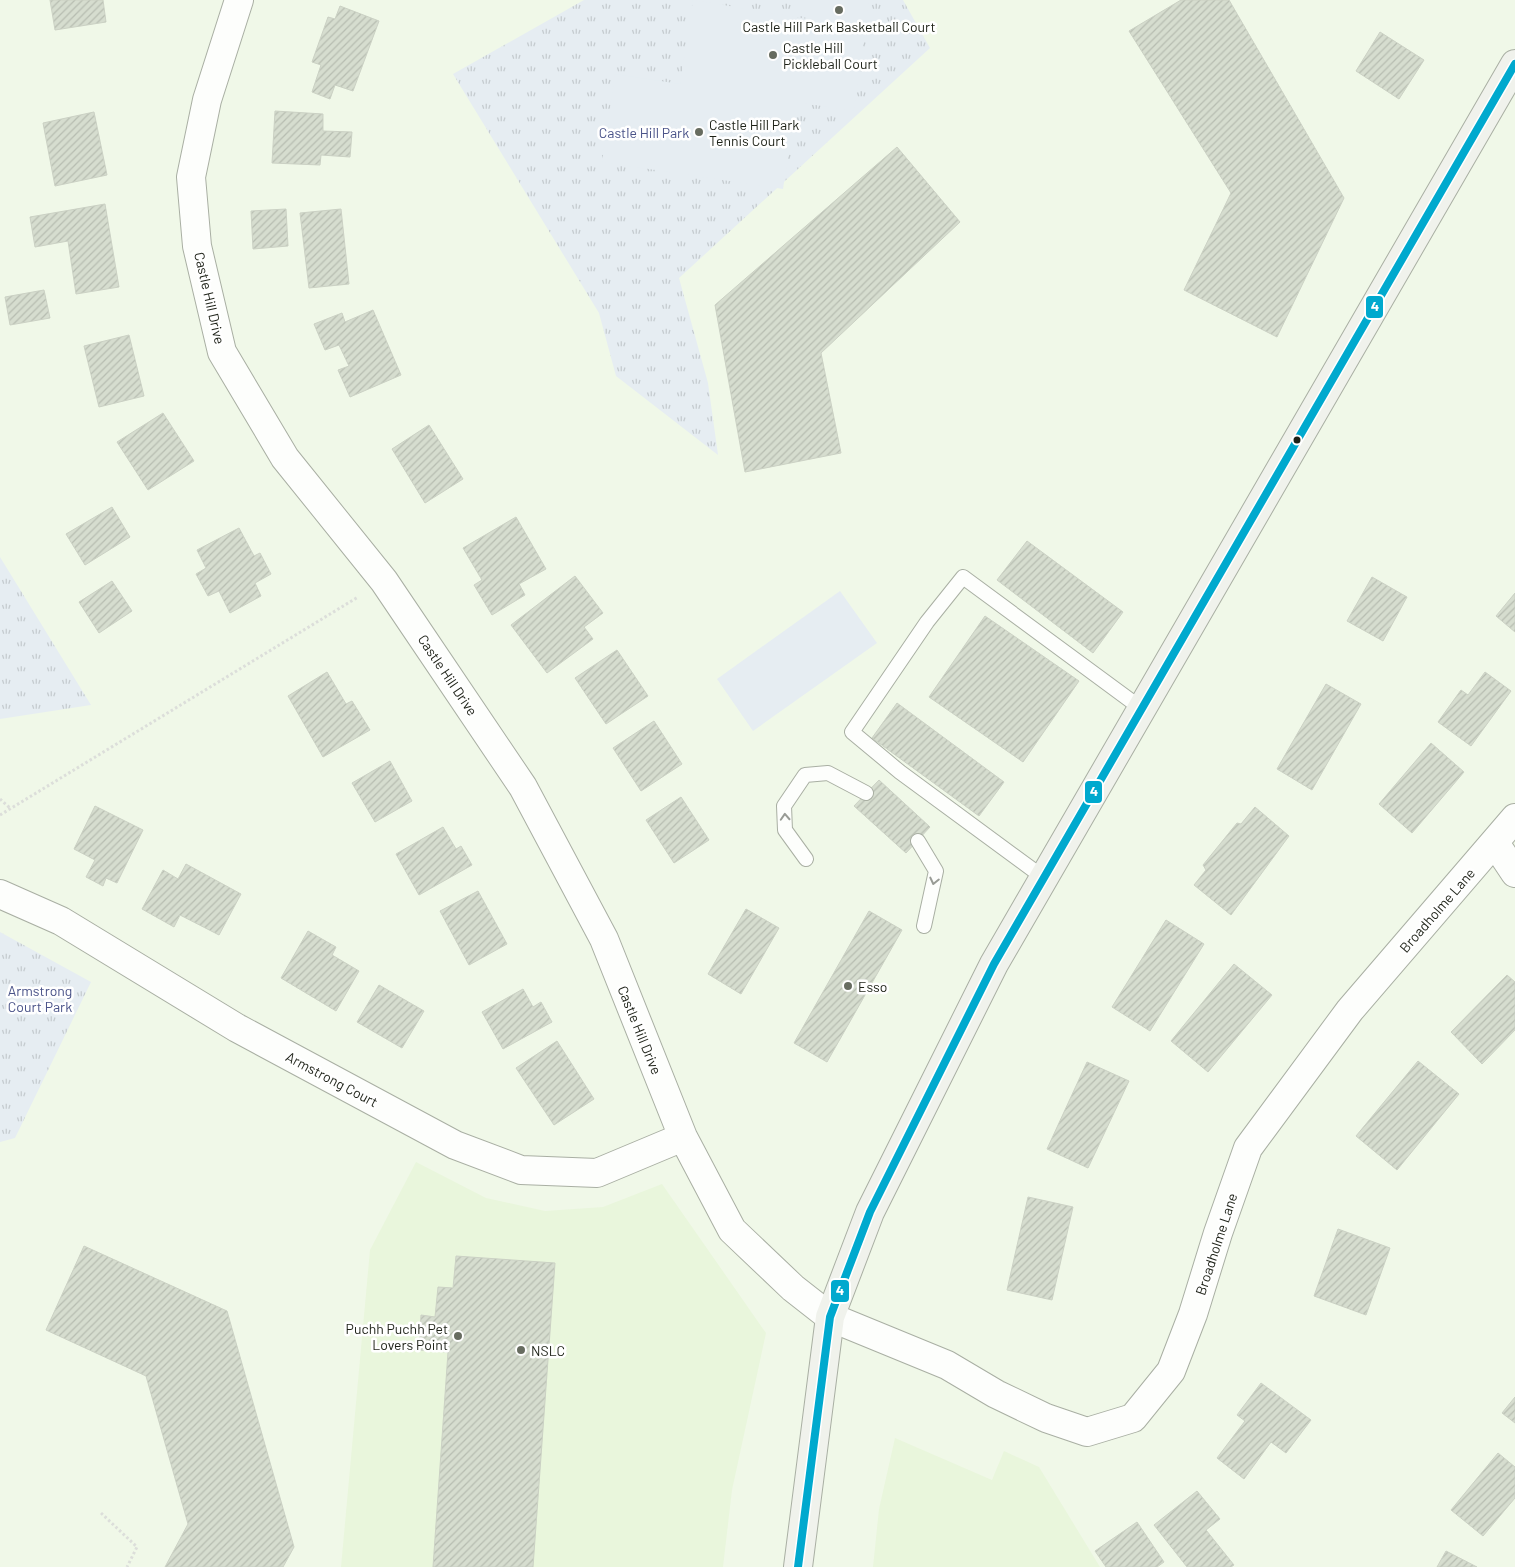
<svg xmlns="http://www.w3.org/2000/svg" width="1515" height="1567" font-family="Barlow,sans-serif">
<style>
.built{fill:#e9f6dc}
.park{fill:url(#park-tufts)}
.pitch{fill:#e6edf2}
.building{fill:url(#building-hatch);stroke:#cbd1c4}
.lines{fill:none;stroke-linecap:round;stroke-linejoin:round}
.service-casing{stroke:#a9afa3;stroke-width:16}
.minor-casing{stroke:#a9afa3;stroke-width:30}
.secondary-casing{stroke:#a9afa3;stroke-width:30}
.path{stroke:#dcdeda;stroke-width:3;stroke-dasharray:2.5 2.5;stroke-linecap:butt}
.service{stroke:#fdfefc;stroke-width:14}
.minor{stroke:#fdfefc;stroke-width:28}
.secondary{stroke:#f0f2ec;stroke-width:28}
.bus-1-casing{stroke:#fff;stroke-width:11}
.bus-1{stroke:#00a9ce;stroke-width:8}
.oneway{stroke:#989b95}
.poi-dot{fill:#676c60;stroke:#fff;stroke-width:2}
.bus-dot{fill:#1d2117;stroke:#fff;stroke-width:2}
.labels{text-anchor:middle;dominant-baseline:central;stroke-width:5;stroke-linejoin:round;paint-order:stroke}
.poi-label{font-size:14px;fill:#1d2117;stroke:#fff;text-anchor:start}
.park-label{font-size:14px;fill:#495288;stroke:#fff}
.street-label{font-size:14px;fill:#1d2117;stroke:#fff}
.line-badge{stroke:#fff;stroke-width:2}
.badge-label{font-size:14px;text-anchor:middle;font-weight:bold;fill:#fff}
</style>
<defs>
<pattern id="park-tufts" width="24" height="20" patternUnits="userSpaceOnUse" patternTransform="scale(1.25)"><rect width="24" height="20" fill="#e6edf2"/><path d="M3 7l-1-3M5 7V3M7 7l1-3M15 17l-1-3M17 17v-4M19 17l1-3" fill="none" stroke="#c5cbcf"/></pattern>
<pattern id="building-hatch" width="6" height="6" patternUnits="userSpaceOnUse" patternTransform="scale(1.25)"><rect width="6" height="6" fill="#d6ddcf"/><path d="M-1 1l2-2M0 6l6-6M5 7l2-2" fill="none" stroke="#b7bdb1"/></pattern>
</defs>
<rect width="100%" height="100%" fill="#f0f8e8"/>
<!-- built -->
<path class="built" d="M416 1162 486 1198 545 1211 603 1207 662 1184 766 1333 732 1490 723 1567H341L370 1250Z
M895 1438 992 1480 1004 1451 1039 1467 1100 1567H873L879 1509Z"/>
<!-- park -->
<path class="park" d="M584 0H903L930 48 679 278 708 383 718 455 616 376 599 313 453 74Z
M0 557 91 705 0 719Z
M0 932 91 982 15 1138 0 1142Z"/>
<!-- pitch -->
<path class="pitch" d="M693 0 808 19 811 0H869L854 111 796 102 783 189 602 162 615 74 680 84Z
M840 591 877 643 753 731 717 679Z"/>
<!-- building -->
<path class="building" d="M50 0H103L106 22 55 30Z
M1181 0H1229L1344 198 1277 337 1184 290 1231 193 1129 31Z
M340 6 379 21 353 91 335 85 330 99 312 92 321 65 312 62 328 17 335 19Z
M1380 32 1424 60 1399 99 1356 71Z
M275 111 323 114V131L352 132 350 157 321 155 320 165 272 163Z
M94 112 107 175 55 186 43 123Z
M897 147 960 222 821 353 841 453 745 472 715 305Z
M105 204 119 287 76 294 68 241 35 247 30 217Z
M286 209 288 246 253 249 251 211Z
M341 209 349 284 309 288 300 213Z
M44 290 50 318 10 325 5 297Z
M373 310 401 375 350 397 338 370 349 366 339 345 325 350 314 324 342 313 345 322Z
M129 335 144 396 99 407 84 346Z
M163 413 194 461 148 490 117 442Z
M429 425 463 479 425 503 392 449Z
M112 507 130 537 85 565 66 534Z
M516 517 546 569 519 584 525 595 492 615 474 585 482 580 463 548Z
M239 528 254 556 260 553 271 574 255 583 261 596 230 613 219 591 208 596 196 574 206 568 197 550Z
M1027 541 1123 612 1093 653 997 580Z
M575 576 603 613 584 627 593 639 547 673 511 625Z
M1372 577 1407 597 1383 641 1347 621Z
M112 581 132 611 99 633 79 602Z
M1515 593V632L1496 616Z
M985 616 1079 681 1023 762 929 697Z
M617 650 648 696 606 724 575 678Z
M327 672 346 704 352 701 370 730 323 757 288 696Z
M1485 672 1511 691 1471 746 1438 722 1461 690 1468 695Z
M1326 684 1361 704 1312 790 1277 769Z
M897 703 1004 782 979 816 872 738Z
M654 721 682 764 641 791 613 748Z
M1431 743 1464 772 1412 833 1379 804Z
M390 761 412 801 375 822 352 783Z
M879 780 930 827 906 853 854 806Z
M681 797 709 840 674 863 646 820Z
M95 806 143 830 117 883 106 878 103 886 86 877 95 860 74 849Z
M1255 807 1289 836 1231 915 1194 885 1206 870 1203 865 1237 823 1241 824Z
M443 827 456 849 461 846 472 865 419 895 396 854Z
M186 864 241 894 219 935 180 915 174 927 142 909 163 870 178 879Z
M478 891 507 944 469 965 440 911Z
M746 909 779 928 741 994 708 974Z
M869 911 902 930 827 1062 794 1043Z
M1166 920 1204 944 1150 1031 1112 1007Z
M308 931 336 947 332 955 359 971 336 1011 281 978Z
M1234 964 1272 995 1208 1072 1171 1041Z
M1507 975 1515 982V1030L1482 1064 1451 1032Z
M379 985 424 1011 402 1048 357 1022Z
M523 989 533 1007 541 1002 552 1022 503 1049 482 1012Z
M557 1041 594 1099 554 1125 516 1068Z
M1418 1061 1459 1094 1397 1170 1356 1136Z
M1087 1062 1129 1081 1088 1168 1047 1149Z
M1028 1197 1073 1207 1052 1300 1007 1290Z
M1338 1229 1390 1248 1366 1315 1314 1296Z
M84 1246 227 1311 294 1547 283 1567H165L188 1524 146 1376 46 1330Z
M456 1256 555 1263 533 1567H433L448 1352 419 1350 421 1315 435 1317 438 1287 453 1288Z
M1261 1383 1311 1420 1286 1453 1271 1442 1244 1479 1217 1458 1245 1421 1237 1415Z
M1515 1397V1423L1502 1413Z
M1498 1453 1515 1467V1498L1483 1536 1451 1510Z
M1197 1491 1220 1519 1206 1530 1234 1565 1231 1567H1187L1154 1525Z
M1137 1522 1164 1562 1157 1567H1106L1095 1551Z
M1446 1551 1477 1567H1437Z"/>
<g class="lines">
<!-- service casing -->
<g class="service-casing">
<path id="service" d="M918 841 936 871 924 926
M806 859 785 830 784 806 805 775 828 773 866 793
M1044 878 900 772 852 732 927 622 963 577 1142 709"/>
</g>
<!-- minor casing -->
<g class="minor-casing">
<path id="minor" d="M239 0 207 100 191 177 197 246 222 352 285 458 384 581 523 787 604 939 683 1137 732 1230 793 1288 830 1317 947 1365 996 1394 1046 1418 1087 1432 1133 1418 1171 1371 1193 1314 1218 1233 1248 1148 1350 1010 1515 818
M1495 843 1515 873
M0 894 61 921 237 1028 455 1145 521 1170 597 1173 683 1137"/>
</g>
<!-- secondary casing -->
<g class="secondary-casing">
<path id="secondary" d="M798 1567 830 1317 870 1212 994 964 1515 64"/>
</g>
<!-- path -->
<path class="path" d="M0 799 11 809
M0 815 358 597
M101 1513 137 1547 127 1567"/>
<!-- service -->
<use href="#service" class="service"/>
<!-- minor -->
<use href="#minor" class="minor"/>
<!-- secondary -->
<use href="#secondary" class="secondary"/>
<!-- bus-1 casing -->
<g class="bus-1-casing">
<path id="bus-1" d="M798 1567 830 1317 870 1212 994 964 1515 64"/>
</g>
<!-- bus-1 -->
<use href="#bus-1" class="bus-1"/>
</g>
<!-- one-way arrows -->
<defs><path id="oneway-chevron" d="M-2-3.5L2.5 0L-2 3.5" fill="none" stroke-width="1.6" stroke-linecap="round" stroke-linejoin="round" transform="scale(1.25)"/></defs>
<g class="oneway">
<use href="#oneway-chevron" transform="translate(785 817) rotate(-93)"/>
<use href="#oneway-chevron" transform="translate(934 881) rotate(103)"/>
</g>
<!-- markers -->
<g class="poi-dot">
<circle cx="839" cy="10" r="5"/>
<circle cx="773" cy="55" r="5"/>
<circle cx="699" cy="132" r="5"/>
<circle cx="848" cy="986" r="5"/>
<circle cx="458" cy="1336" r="5"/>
<circle cx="521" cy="1350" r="5"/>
</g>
<circle class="bus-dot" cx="1297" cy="440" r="4.5"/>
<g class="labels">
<!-- poi labels -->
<g class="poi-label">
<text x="839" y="26" text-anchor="middle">Castle Hill Park Basketball Court</text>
<text x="783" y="47">Castle Hill<tspan x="783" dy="16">Pickleball Court</tspan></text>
<text x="709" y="124">Castle Hill Park<tspan x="709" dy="16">Tennis Court</tspan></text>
<text x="858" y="986">Esso</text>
<text x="448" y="1328" text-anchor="end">Puchh Puchh Pet<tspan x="448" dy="16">Lovers Point</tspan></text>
<text x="531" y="1350">NSLC</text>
</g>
<!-- park labels -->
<g class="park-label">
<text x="644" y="132">Castle Hill Park</text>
<text x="40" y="990">Armstrong<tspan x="40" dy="16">Court Park</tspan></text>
</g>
<!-- street labels -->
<g class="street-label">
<text transform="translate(210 298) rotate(77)">Castle Hill Drive</text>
<text transform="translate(448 675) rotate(56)">Castle Hill Drive</text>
<text transform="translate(1437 910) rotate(-49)">Broadholme Lane</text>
<text transform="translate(640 1030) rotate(68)">Castle Hill Drive</text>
<text transform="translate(332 1079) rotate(28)">Armstrong Court</text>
<text transform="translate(1216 1244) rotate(-72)">Broadholme Lane</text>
</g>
</g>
<g class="line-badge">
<rect x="1365" y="295" width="19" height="24" rx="5" fill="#00a9ce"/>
<rect x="1084" y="780" width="19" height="24" rx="5" fill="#00a9ce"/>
<rect x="830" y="1279" width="20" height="24" rx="5" fill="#00a9ce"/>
</g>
<g class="badge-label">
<text x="1375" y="311">4</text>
<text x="1094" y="796">4</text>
<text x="840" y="1295">4</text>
</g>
</svg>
